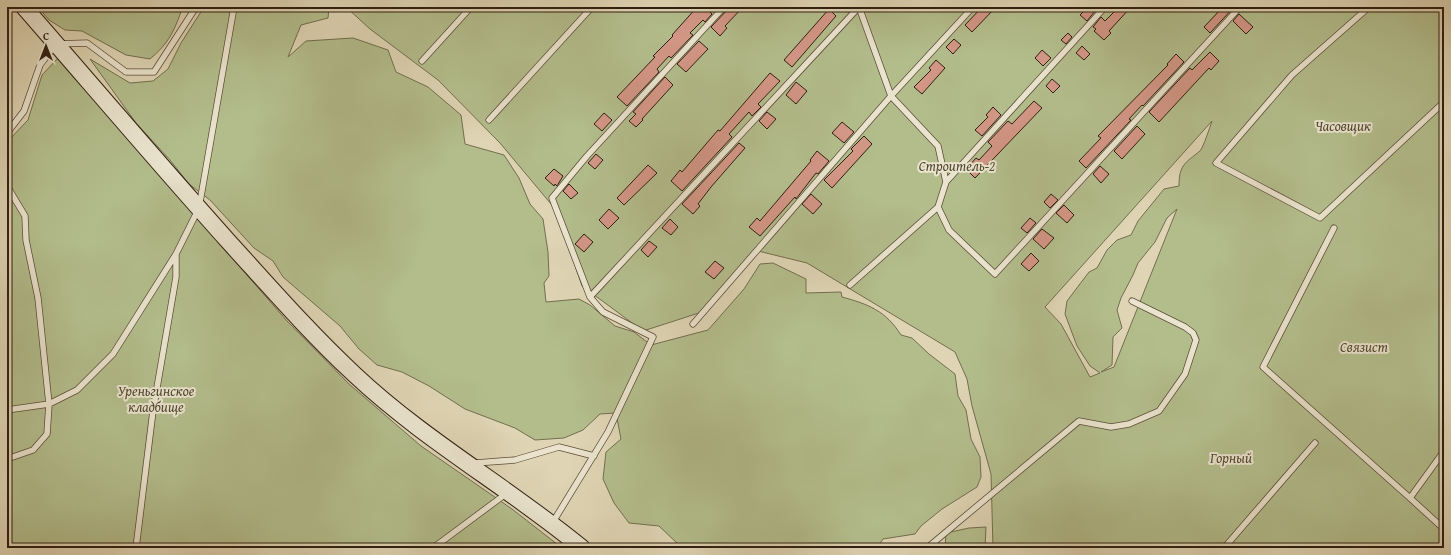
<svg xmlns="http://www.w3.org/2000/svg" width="1451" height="555" font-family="'Gentium Book Plus',serif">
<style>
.green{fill:#b3bd8c;stroke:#726e4f;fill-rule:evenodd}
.building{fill:#d39786;stroke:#301e12}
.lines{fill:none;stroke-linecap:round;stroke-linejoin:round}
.lane-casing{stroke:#5c4c3a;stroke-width:7}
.secondary-casing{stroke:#301e12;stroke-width:18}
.lane{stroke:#eae4ce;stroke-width:5.5}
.secondary{stroke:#eae4ce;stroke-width:16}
.labels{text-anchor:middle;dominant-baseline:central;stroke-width:4;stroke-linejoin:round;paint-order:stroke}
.park-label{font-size:14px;font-style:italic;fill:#514630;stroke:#eae4ce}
</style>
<rect width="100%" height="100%" fill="#dfd5b4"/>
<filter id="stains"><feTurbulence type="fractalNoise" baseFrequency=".005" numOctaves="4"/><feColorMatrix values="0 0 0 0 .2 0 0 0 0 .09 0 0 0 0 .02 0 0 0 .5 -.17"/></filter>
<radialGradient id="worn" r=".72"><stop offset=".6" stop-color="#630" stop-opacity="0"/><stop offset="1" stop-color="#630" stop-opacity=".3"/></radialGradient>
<!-- green -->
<path class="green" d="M38 7H182V9C174 32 168 44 150 59L126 55 82 31 65 30 49 20Z
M204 7H329L328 18 301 25 288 57 306 41 353 38 388 50 396 72 428 87 461 115 465 144 504 155 519 178 530 204 543 219 548 252 549 276 544 283 546 302 579 299 590 305 615 326 634 332 651 345 708 330 744 289 760 264 773 263 806 279V293L841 292 842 297C868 304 886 311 901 335L912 338 929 354 955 374 958 396 966 410 971 439 980 457 981 477 977 487 942 509 921 526 915 534 883 539 877 548H691L679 545 659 526 629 523 614 503 603 479 606 452 621 439 616 413 600 414 583 430 564 438 535 440 515 428 465 409 429 386 402 372 377 365 359 349 340 326 283 277 273 261 254 248 210 200 189 184 170 160 136 123 90 59 130 83 153 81 168 69 181 43Z
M346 7H1444V548H993L991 474 972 406 967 379 955 352 807 263 758 251 702 312 643 331 582 286 556 210 500 143 438 80 370 29ZM1212 121C1210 127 1203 148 1200 151 1185 163 1179 165 1179 186L1164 189 1138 221 1131 235 1117 240 1107 250 1097 268 1089 272 1067 301 1065 314 1077 346 1090 366 1100 373 1090 377 1061 324 1045 307ZM1177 209 1114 367 1101 372 1112 365 1113 337 1122 328 1117 310 1121 298 1133 275 1138 263 1155 242 1167 218Z
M58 58 287 321 349 384 421 446 512 509 562 548H7V142L28 120 42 75Z
M986 527 985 548H945L946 533 969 528Z"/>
<!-- building -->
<path class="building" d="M697 7H705L712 14 705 22 703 20 690 33 693 35 671 58 669 56 657 69 659 72 627 106 617 97 655 57 653 56 673 36 672 35Z
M730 7H743L725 26 727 28 720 36 711 27Z
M982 7H996L972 32 965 25Z
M1088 7H1090L1095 11 1087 21 1080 15Z
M1119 7H1131L1109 31 1111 33 1104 40 1094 31 1096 29 1093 27 1101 17 1105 21Z
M1217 7H1234L1210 33 1204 27 1220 10Z
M829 9 836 16 792 67 784 60Z
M1239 14 1253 27 1246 34 1233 21Z
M1068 33 1072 37 1066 44 1061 40Z
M954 39 961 45 953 54 946 47Z
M699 41 708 49 686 72 677 64Z
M1082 46 1090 54 1084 60 1076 53Z
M1042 50 1051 58 1043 66 1035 58Z
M1210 52 1219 61 1211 70 1209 68 1159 122 1149 112 1190 68 1192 70Z
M1176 54 1184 62 1143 106 1142 105 1129 119 1131 120 1086 168 1079 161 1101 138 1098 136 1168 65 1167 64Z
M936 60 945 68 922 94 914 87 931 70 929 68Z
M770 73 780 81 758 104 761 107 752 116 749 112 729 134 732 137 682 191 671 181 680 170 682 172 718 130 720 131Z
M665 77 673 85 642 119 643 120 636 127 629 121 636 114 633 112Z
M1052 79 1060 86 1053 93 1046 86Z
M796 82 807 91 796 104 786 95Z
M1034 101 1042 108 975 178 966 169 976 158 979 160 992 146 988 142 1008 121 1012 124Z
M993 107 1001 115 982 136 975 130 988 117 986 115Z
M767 112 776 119 767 129 759 121Z
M604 113 612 120 602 131 594 124Z
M842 122 854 132 844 143 832 133Z
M1137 126 1145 134 1122 159 1114 151Z
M864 136 872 144 832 188 824 180 853 151 851 149Z
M739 143 745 148 711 187 698 204 700 206 693 214 682 204Z
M817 151 829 161 818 174 816 173 796 199 795 197 760 236 749 227 757 218 760 221 811 161 810 160Z
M596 154 603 160 595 169 588 163Z
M648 165 657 173 624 205 617 198Z
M1100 166 1109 174 1101 183 1093 174Z
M554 169 563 176 557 186 555 184 554 186 545 178Z
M569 184 578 193 571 199 563 191Z
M811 194 822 204 813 214 802 204Z
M1051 194 1058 200 1050 208 1044 202Z
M1064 205 1074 215 1067 223 1056 213Z
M609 209 619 218 608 229 599 220Z
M1030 218 1036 223 1027 233 1021 228Z
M670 219 678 227 671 235 662 228Z
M1042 229 1054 238 1044 249 1033 239Z
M584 234 593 242 584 252 575 244Z
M649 241 657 247 648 257 641 250Z
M1031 253 1039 261 1029 271 1021 264Z
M715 261 724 268 714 279 705 272Z"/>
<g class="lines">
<!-- lane casing -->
<g class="lane-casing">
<path id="lane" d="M859 7 891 96 938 146 946 182 938 207 949 230 995 274 1240 7
M1369 7 1292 75 1216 163 1320 218 1444 102
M422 61 471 7
M489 120 592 7
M7 133 24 111 40 65 56 44 87 43 126 72H154L196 7
M946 182 1105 7
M7 186 25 216 26 240 38 298 49 404 47 434 33 450 7 459
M1334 228 1263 367 1410 498
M850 285 938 207
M590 297 552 198 587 156 724 7
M693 324 891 96 973 7
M7 410 49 404 77 390 113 354 176 254 199 208 234 7
M1444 451 1410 498 1444 529
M475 463 515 460 559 447 594 456
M553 522 608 432 653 337 603 312 590 297 859 7
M136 548 153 411 176 277V255
M433 548 507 493
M927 548 1079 421 1111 427 1129 424 1159 411 1185 374 1196 340 1193 333 1185 327 1132 301
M1224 548 1315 443"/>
</g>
<!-- secondary casing -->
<g class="secondary-casing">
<path id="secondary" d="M24 7C92 85 159 164 228 241 269 286 309 332 354 374 424 440 508 487 582 548"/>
</g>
<!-- lane -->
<use href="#lane" class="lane"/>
<!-- secondary -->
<use href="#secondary" class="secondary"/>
</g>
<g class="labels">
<!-- park labels -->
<g class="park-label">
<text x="1343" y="126">Часовщик</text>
<text x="957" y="166">Строитель-2</text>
<text x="1364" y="347">Связист</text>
<text x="156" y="391">Уреньгинское<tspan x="156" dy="16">кладбище</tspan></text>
<text x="1231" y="458">Горный</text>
</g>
</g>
<!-- margin -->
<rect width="1451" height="555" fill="none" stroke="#dfd5b4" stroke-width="24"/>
<rect x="8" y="8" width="1435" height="539" fill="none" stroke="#301e12" stroke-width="2"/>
<rect x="12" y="12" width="1427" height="531" fill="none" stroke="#301e12"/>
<!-- north arrow -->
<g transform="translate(46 46)" stroke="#eae4ce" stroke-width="3" paint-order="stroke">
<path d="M0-3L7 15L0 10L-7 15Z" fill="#301e12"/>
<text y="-6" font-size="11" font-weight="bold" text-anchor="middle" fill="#301e12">С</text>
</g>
<rect width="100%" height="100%" filter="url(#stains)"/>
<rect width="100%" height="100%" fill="url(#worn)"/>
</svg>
